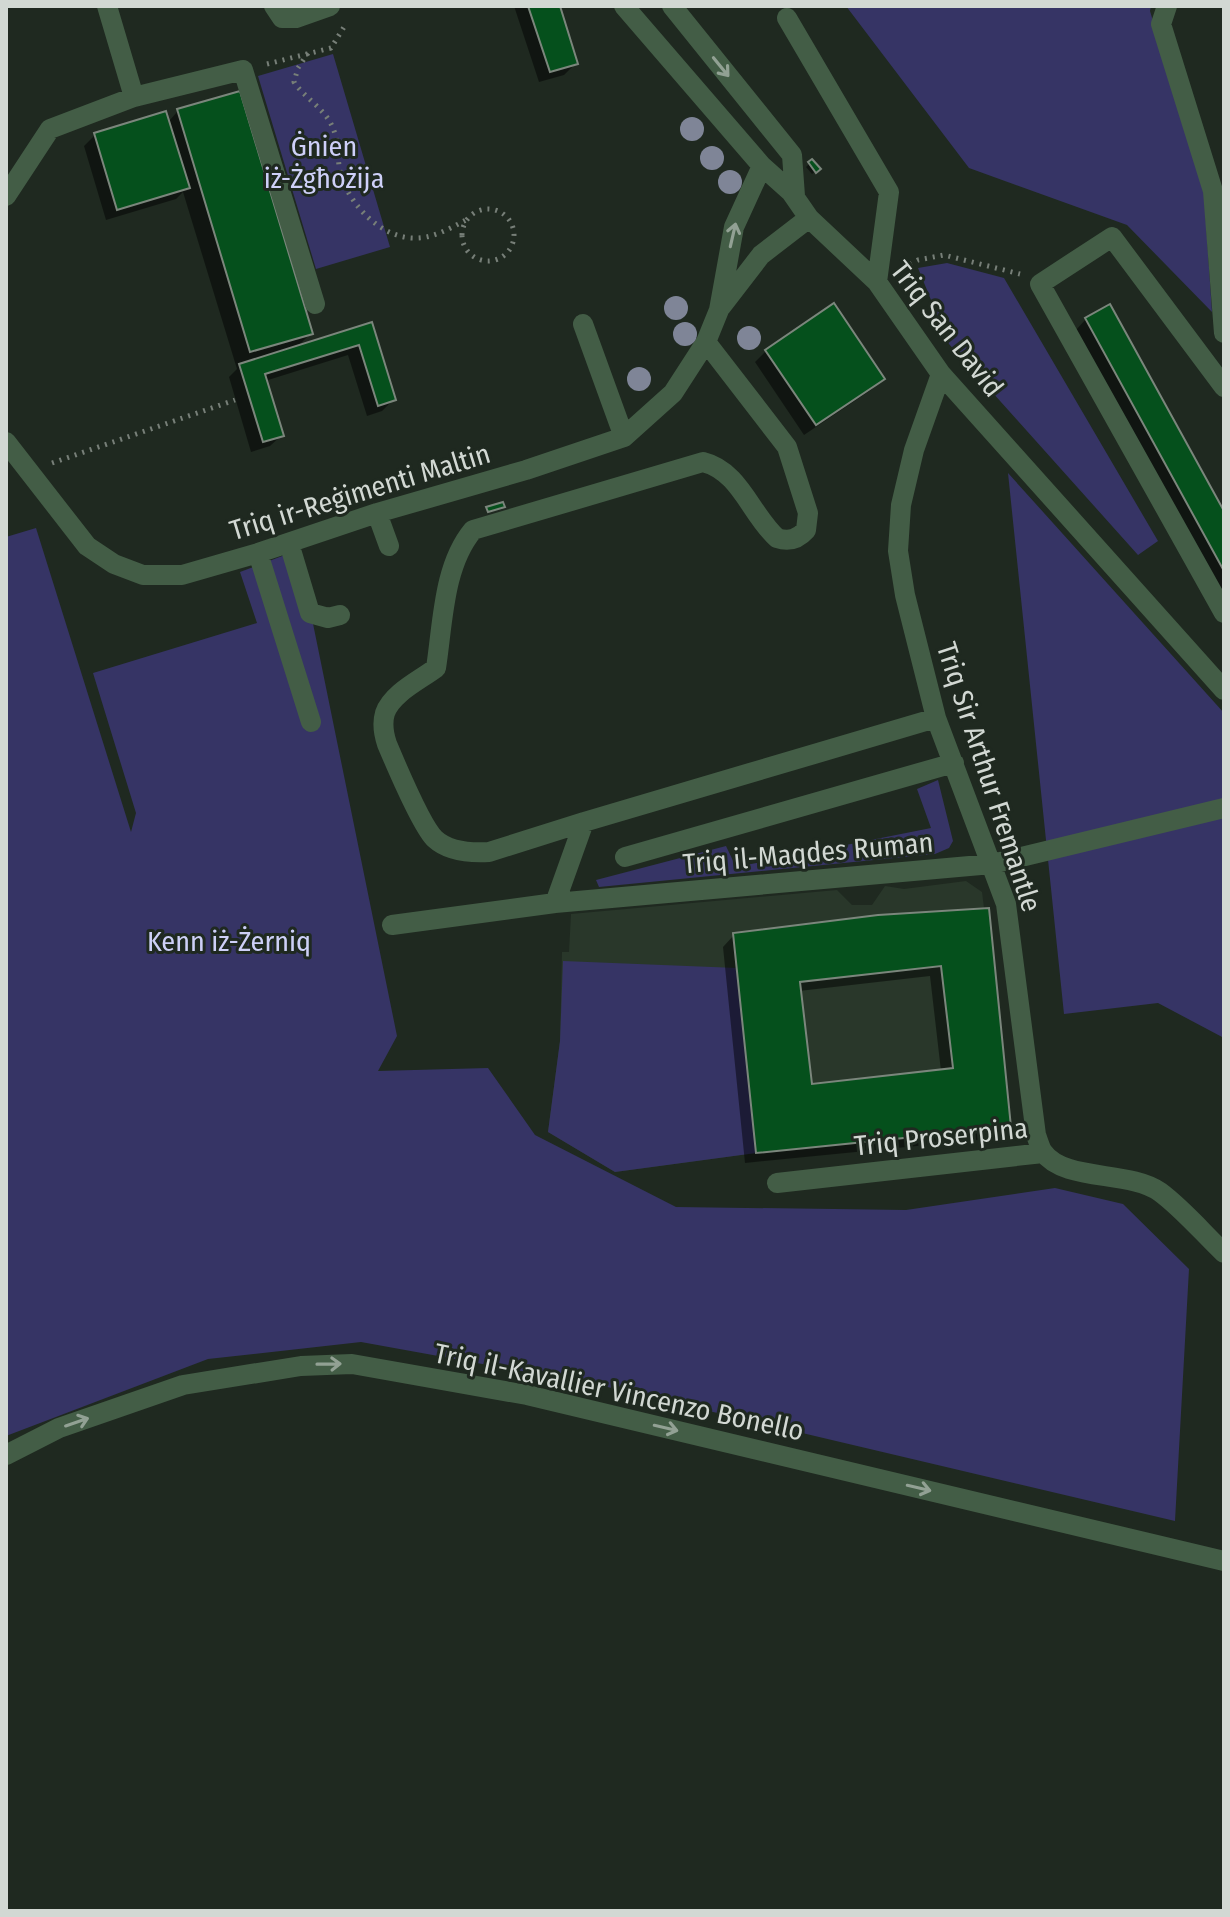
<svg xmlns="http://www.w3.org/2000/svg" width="1230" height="1917" font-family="'Fira Sans Condensed',sans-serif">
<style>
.built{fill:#29372a}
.green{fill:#363465}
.shadow{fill:#0007;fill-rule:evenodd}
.building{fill:#05501c;stroke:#7b867c;stroke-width:2;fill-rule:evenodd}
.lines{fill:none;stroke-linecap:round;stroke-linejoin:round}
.path{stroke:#777f78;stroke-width:5;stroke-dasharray:2 6;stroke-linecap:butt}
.minor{stroke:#435d46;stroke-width:20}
.tree{fill:#7f8597}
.oneway{stroke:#92a194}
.labels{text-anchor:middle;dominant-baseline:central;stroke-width:6;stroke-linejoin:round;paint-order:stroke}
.park-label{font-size:28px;fill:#ced0f8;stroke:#1f2920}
.street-label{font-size:28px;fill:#d2d8d3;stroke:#1f2920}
</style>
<rect width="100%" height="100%" fill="#1f2920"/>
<!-- built -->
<path class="built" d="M966 881 982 892 984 908H989L1011 1127 756 1153 615 1172 548 1132 560 1041 562 952H569L571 914 837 890 852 905H872L885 886 904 889Z"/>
<!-- green -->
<path class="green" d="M846 6H1151L1150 11 1204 193 1212 312 1127 225 969 168Z
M333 54 390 247 316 269 258 76Z
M947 263 1004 278 1158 541 1138 555 949 344 918 268Z
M1008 473 1224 713V1038L1158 1003 1064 1014Z
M36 528 131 832 136 813 93 673 257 623 240 572 298 550 397 1036 378 1071 488 1068 535 1135 676 1207 906 1210 1055 1188 1123 1204 1189 1269 1175 1521 599 1385 361 1342 208 1359 6 1436V537Z
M938 780 953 841 949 848 935 854 599 887 596 880 726 846 736 867 931 828 917 789Z
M563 961 737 968 756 1153 615 1172 548 1132 560 1041Z"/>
<!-- shadow -->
<path class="shadow" d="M514 6H558L575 64 564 75 539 82Z
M178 111 311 333 296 348 370 325 393 400 382 411 367 416 348 355 265 381 282 435 270 446 251 452 229 377 237 369 183 192 176 199 106 220 84 146 95 135 168 122Z
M812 161 818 169 812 174 806 167Z
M1086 319 1224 515V602L1075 331Z
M766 351 882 379 871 390 804 435 755 362Z
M987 910 1009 1127 998 1138 745 1163 723 947 734 935ZM930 976 941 1071 810 1086 799 991Z"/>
<!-- building -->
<path class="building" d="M528 6H560L578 64 550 72Z
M240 91 313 334 250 352 177 109Z
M166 111 190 188 117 210 94 133Z
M812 159 821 169 816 173 808 162Z
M834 303 885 379 816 425 765 350Z
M1110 304 1224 511V571L1085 318Z
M372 322 396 400 378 406 359 345 265 374 284 436 263 442 239 364Z
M503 502 505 507 488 512 486 507Z
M989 908 1011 1127 756 1153 733 933 878 915ZM941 966 953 1068 812 1084 800 982Z"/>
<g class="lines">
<!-- path -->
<path class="path" d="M308 53 298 68 294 82C304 97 323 108 331 124 340 140 336 162 342 179 353 208 383 239 416 238 435 238 452 227 468 219
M267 64 331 48 344 27
M462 235a26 26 0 1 1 52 0a26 26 0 1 1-52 0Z
M903 268 918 260 944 255 1020 274
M52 463 235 400"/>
<!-- minor -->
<path class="minor" d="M107 6 134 97
M274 6 282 18H296L330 6
M624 6 762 166 791 192 809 218 877 282 941 374 1224 690
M672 6 792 155 795 196
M1167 6 1161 24 1213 191 1224 333
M787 18 889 192 877 282
M6 196 50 129 134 97 243 70 315 304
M721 307 761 255 809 218
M583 324 624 437
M941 374 914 450 901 505 898 551 905 595 936 718 1006 904 1036 1135C1038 1140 1040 1148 1043 1152 1064 1182 1129 1170 1160 1192 1183 1209 1203 1233 1224 1253
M1224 387 1112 237 1040 284 1224 613
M6 442 87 546 114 564 143 575H182L258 553 377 513 526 470 624 437 673 393 706 342 719 310 734 227 762 166
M377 513 389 546
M289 543 310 613 328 618 340 615
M258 553 311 722
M584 822 489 852C471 853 449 852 435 839 422 827 395 763 387 744 384 735 382 723 385 713 392 693 420 680 436 668 443 623 443 566 473 530L703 462C740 471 751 515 777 538 789 542 798 539 806 530L808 513 787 447 706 342
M625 857 954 763
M555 903 584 822 936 718
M392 925 555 903 992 864 1224 808
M777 1183 1043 1153
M6 1455 59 1428 183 1385 301 1366 352 1364 527 1395 1224 1561"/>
</g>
<!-- trees -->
<g class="tree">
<circle cx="692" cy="129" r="12"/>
<circle cx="712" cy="158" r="12"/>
<circle cx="730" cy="182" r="12"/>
<circle cx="676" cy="308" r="12"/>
<circle cx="685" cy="334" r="12"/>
<circle cx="749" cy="338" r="12"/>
<circle cx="639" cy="379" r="12"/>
</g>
<!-- one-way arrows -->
<defs><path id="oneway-shaft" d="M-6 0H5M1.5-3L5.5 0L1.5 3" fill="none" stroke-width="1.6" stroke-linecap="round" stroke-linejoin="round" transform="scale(2)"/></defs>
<g class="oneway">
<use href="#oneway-shaft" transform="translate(721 67) rotate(51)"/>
<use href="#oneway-shaft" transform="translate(733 235) rotate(-77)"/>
<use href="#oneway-shaft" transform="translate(329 1364) rotate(-1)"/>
<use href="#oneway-shaft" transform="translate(77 1422) rotate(-19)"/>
<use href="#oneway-shaft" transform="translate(666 1428) rotate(13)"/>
<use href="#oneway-shaft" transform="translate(919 1488) rotate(13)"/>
</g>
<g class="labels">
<!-- park labels -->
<g class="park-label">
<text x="324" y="146">Ġnien<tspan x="324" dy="32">iż-Żgħożija</tspan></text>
<text x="229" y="941">Kenn iż-Żerniq</text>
</g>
<!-- street labels -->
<g class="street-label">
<text transform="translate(947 329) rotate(52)">Triq San David</text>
<text transform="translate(360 492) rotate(-17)">Triq ir-Reġimenti Maltin</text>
<text transform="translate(989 777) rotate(72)">Triq Sir Arthur Fremantle</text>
<text transform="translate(808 853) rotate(-5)">Triq il-Maqdes Ruman</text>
<text transform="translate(941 1137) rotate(-6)">Triq Proserpina</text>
<text transform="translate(619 1392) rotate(12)">Triq il-Kavallier Vincenzo Bonello</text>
</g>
</g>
<!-- border -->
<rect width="1230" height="1917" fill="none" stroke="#d2d8d3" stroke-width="16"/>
</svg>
